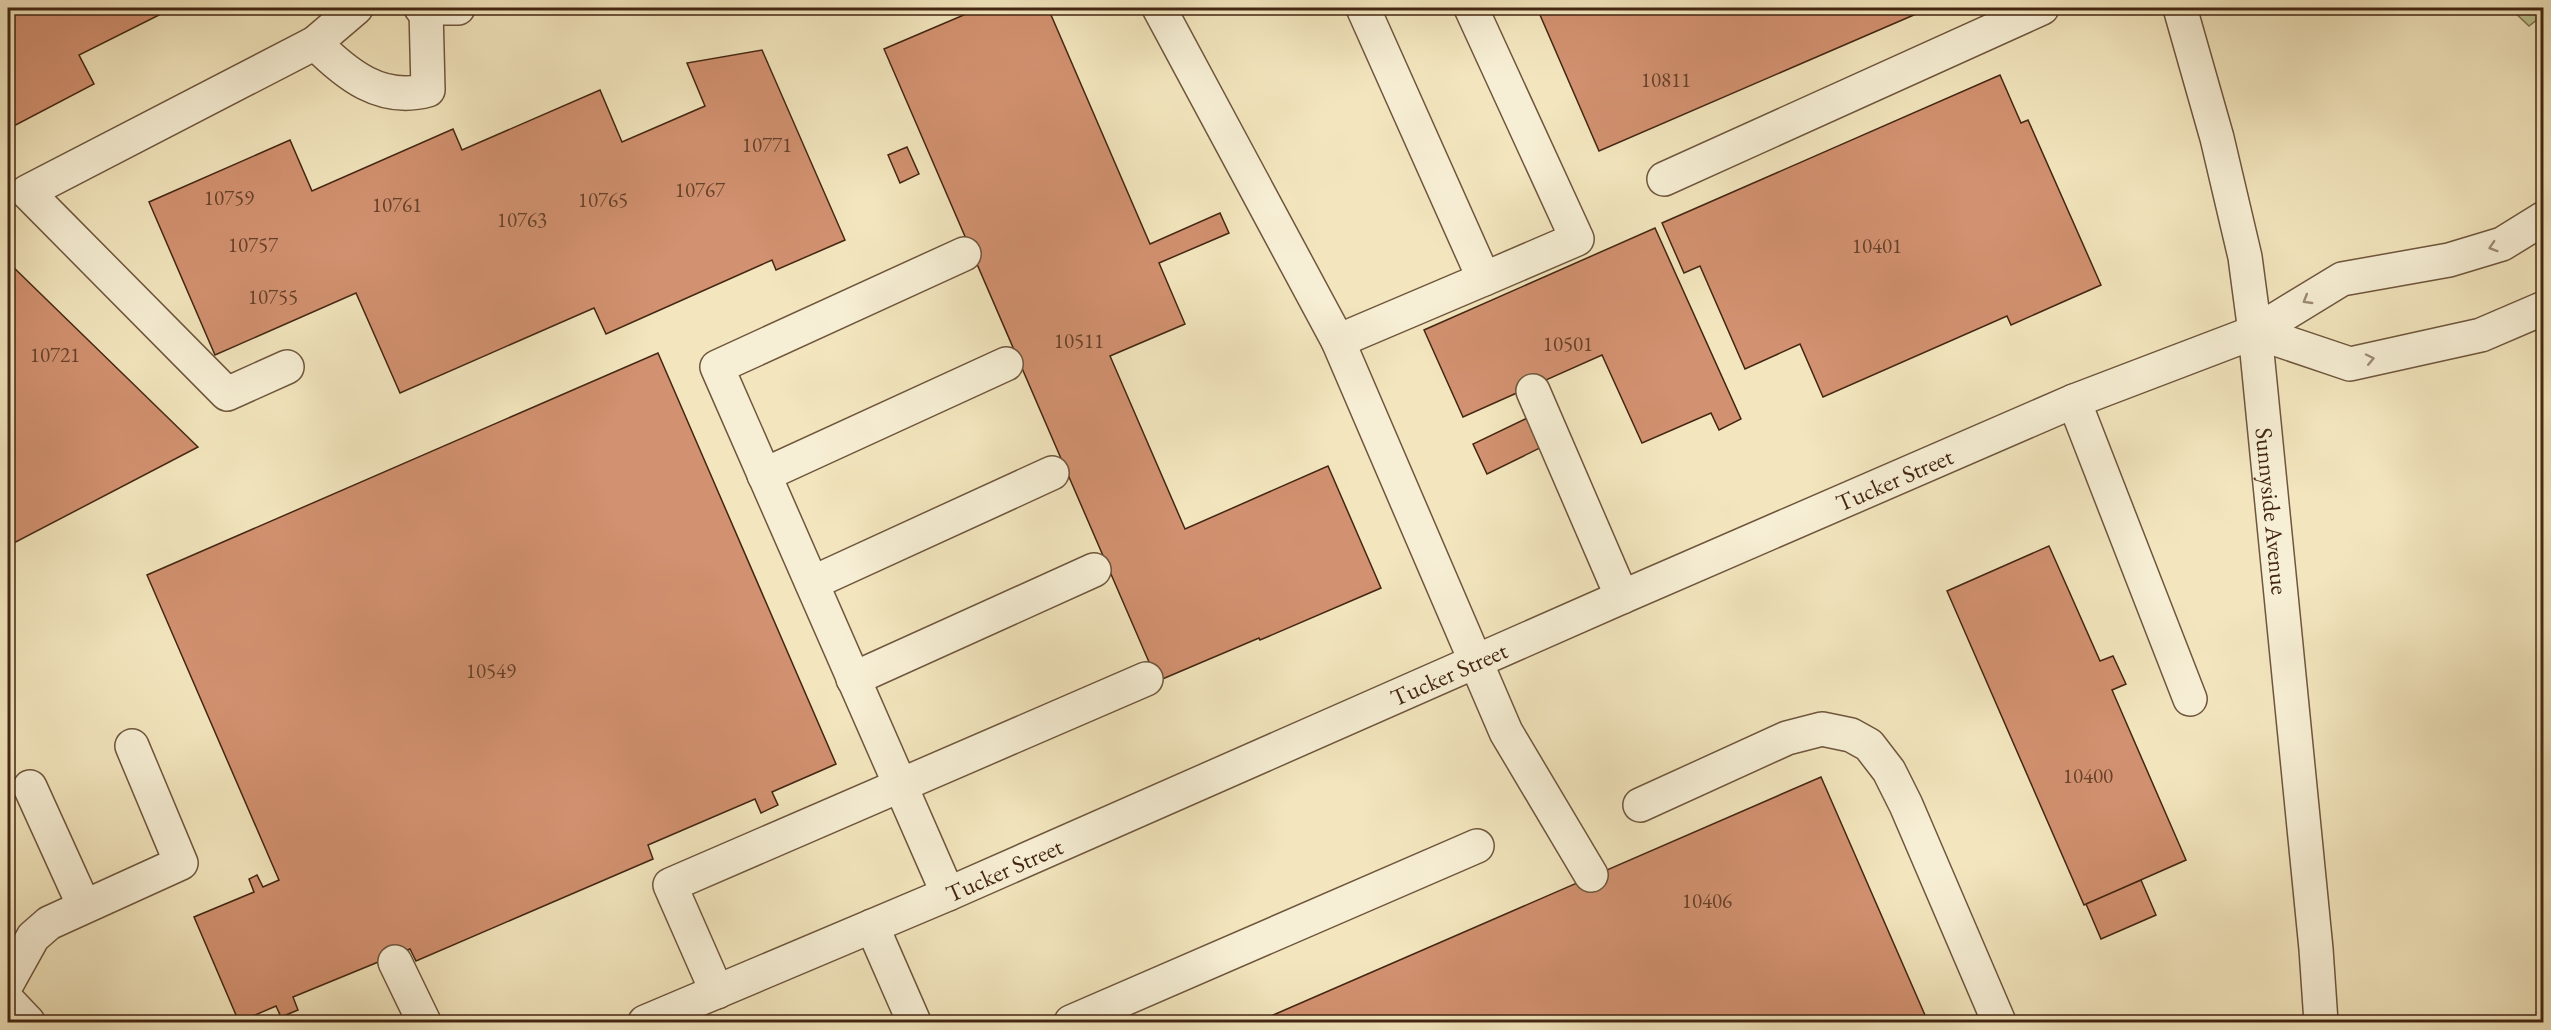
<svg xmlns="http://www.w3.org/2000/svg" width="2551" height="1030" font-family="'EB Garamond',serif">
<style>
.green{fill:#bdc490;stroke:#807551;stroke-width:1.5}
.building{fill:#d29170;stroke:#432612;stroke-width:1.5}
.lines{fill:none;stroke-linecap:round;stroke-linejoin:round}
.minor-casing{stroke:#6f563d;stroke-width:36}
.minor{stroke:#f7efd5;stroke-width:33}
.oneway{stroke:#9d8a74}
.labels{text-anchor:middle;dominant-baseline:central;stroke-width:6;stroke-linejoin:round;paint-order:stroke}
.number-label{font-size:21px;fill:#67412a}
.street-label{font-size:24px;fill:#432612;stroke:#f7efd5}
</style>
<rect width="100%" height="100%" fill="#f3e6be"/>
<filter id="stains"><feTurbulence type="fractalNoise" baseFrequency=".00333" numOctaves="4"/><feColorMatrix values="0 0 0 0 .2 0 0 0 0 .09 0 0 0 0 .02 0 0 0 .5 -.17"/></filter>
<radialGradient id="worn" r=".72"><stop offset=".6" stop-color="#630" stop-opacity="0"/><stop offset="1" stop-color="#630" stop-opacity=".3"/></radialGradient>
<!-- green -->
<path class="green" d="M2510 8H2543V15L2529 26Z"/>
<!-- building -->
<path class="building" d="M8 8H173L79 55 94 84 8 129Z
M980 8H1048L1150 244 1220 213 1229 233 1159 263 1185 324 1110 356 1185 529 1328 466 1381 588 1260 640 1259 638 1160 680 1152 669 884 49Z
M1537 8H1930L1599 151Z
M762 50 845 240 776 270 772 260 606 334 594 308 400 393 356 293 215 355 149 202 290 140 312 191 453 129 462 150 600 90 622 142 705 106 687 63Z
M2000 75 2021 123 2028 120 2101 285 2011 325 2007 316 1823 397 1800 344 1745 369 1700 266 1684 273 1662 223Z
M907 147 919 174 900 183 888 155Z
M1655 228 1741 419 1719 430 1711 413 1642 443 1602 355 1463 417 1424 330Z
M8 262 198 447 8 546Z
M658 353 836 764 772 792 778 805 761 813 755 799 648 845 653 859 416 961 410 949 293 997 298 1010 281 1017 276 1006 239 1022 194 917 254 892 249 879 257 875 263 887 279 880 147 575Z
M1540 412 1554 441 1487 474 1473 444Z
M2049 546 2100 661 2113 656 2126 684 2112 690 2186 860 2084 905 1947 591Z
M1821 777 1928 1022H1257Z
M2141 880 2156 915 2101 939 2086 904Z"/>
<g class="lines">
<!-- minor casing -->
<g class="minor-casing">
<g id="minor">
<path d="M421 8H458"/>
<path d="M1159 8 1338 341 1484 279 1363 8"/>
<path d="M1471 8 1577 239 1484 279"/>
<path id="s1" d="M2180 8 2217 138 2245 257 2255 332 2316 949 2321 1022"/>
<path d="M315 43C346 74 381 103 428 90L426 9"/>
<path d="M1664 179 2042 8"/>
<path d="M2255 332 2350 364 2481 335 2544 308"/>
<path d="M1338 341 1506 732 1591 875"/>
<path d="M287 367 227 394 27 192 315 43 356 8"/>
<path d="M1533 391 1622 597"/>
<path d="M2074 401 2190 699"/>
<path d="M764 475 1006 364"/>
<path d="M812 583 1052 473"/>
<path d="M853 679 1094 570"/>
<path d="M30 787 84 906"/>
<path d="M1640 805 1787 738 1822 729 1851 735 1869 745 1889 771 1906 805 1999 1022"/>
<path d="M948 894 717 367 964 254"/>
<path d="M872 926 914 1022"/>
<path d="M395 962 424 1022"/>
<path d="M8 982 33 937 49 923 181 863 132 746"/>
<path d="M717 992 670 885 1146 679"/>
<path d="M8 1001 28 1022"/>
<path id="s2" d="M645 1022 948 894 1622 597 2074 401 2255 332 2342 279 2449 260 2502 244 2544 218"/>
<path d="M1071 1022 1477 846"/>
</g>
</g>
<!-- minor -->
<use href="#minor" class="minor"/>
</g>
<!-- one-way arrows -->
<defs><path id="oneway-chevron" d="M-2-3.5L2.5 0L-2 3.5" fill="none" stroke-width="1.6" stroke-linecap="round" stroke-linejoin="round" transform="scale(1.5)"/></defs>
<g class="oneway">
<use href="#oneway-chevron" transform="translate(2493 247) rotate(162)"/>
<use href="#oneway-chevron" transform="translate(2307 300) rotate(149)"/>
<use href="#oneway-chevron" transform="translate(2370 359) rotate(-12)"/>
</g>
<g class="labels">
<!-- number labels -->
<g class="number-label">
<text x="1666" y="79">10811</text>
<text x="767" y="144">10771</text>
<text x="700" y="189">10767</text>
<text x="229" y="197">10759</text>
<text x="603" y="199">10765</text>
<text x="397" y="204">10761</text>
<text x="522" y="219">10763</text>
<text x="253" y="244">10757</text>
<text x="1877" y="245">10401</text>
<text x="273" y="296">10755</text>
<text x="1079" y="340">10511</text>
<text x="1568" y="343">10501</text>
<text x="55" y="354">10721</text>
<text x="491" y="670">10549</text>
<text x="2088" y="775">10400</text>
<text x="1707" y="900">10406</text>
</g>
<!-- street labels -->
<g class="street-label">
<text stroke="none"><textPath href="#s2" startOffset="1362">Tucker Street</textPath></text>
<text stroke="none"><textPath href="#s1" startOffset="513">Sunnyside Avenue</textPath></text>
<text stroke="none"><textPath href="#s2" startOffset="876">Tucker Street</textPath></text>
<text stroke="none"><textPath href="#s2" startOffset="390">Tucker Street</textPath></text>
</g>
</g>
<!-- margin -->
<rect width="2551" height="1030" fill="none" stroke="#f3e6be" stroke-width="30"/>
<rect x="9" y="9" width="2533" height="1012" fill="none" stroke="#432612" stroke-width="3"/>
<rect x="15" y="15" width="2521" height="1000" fill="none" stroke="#432612" stroke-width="1.5"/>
<rect width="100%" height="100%" filter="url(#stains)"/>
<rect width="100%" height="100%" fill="url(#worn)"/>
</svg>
